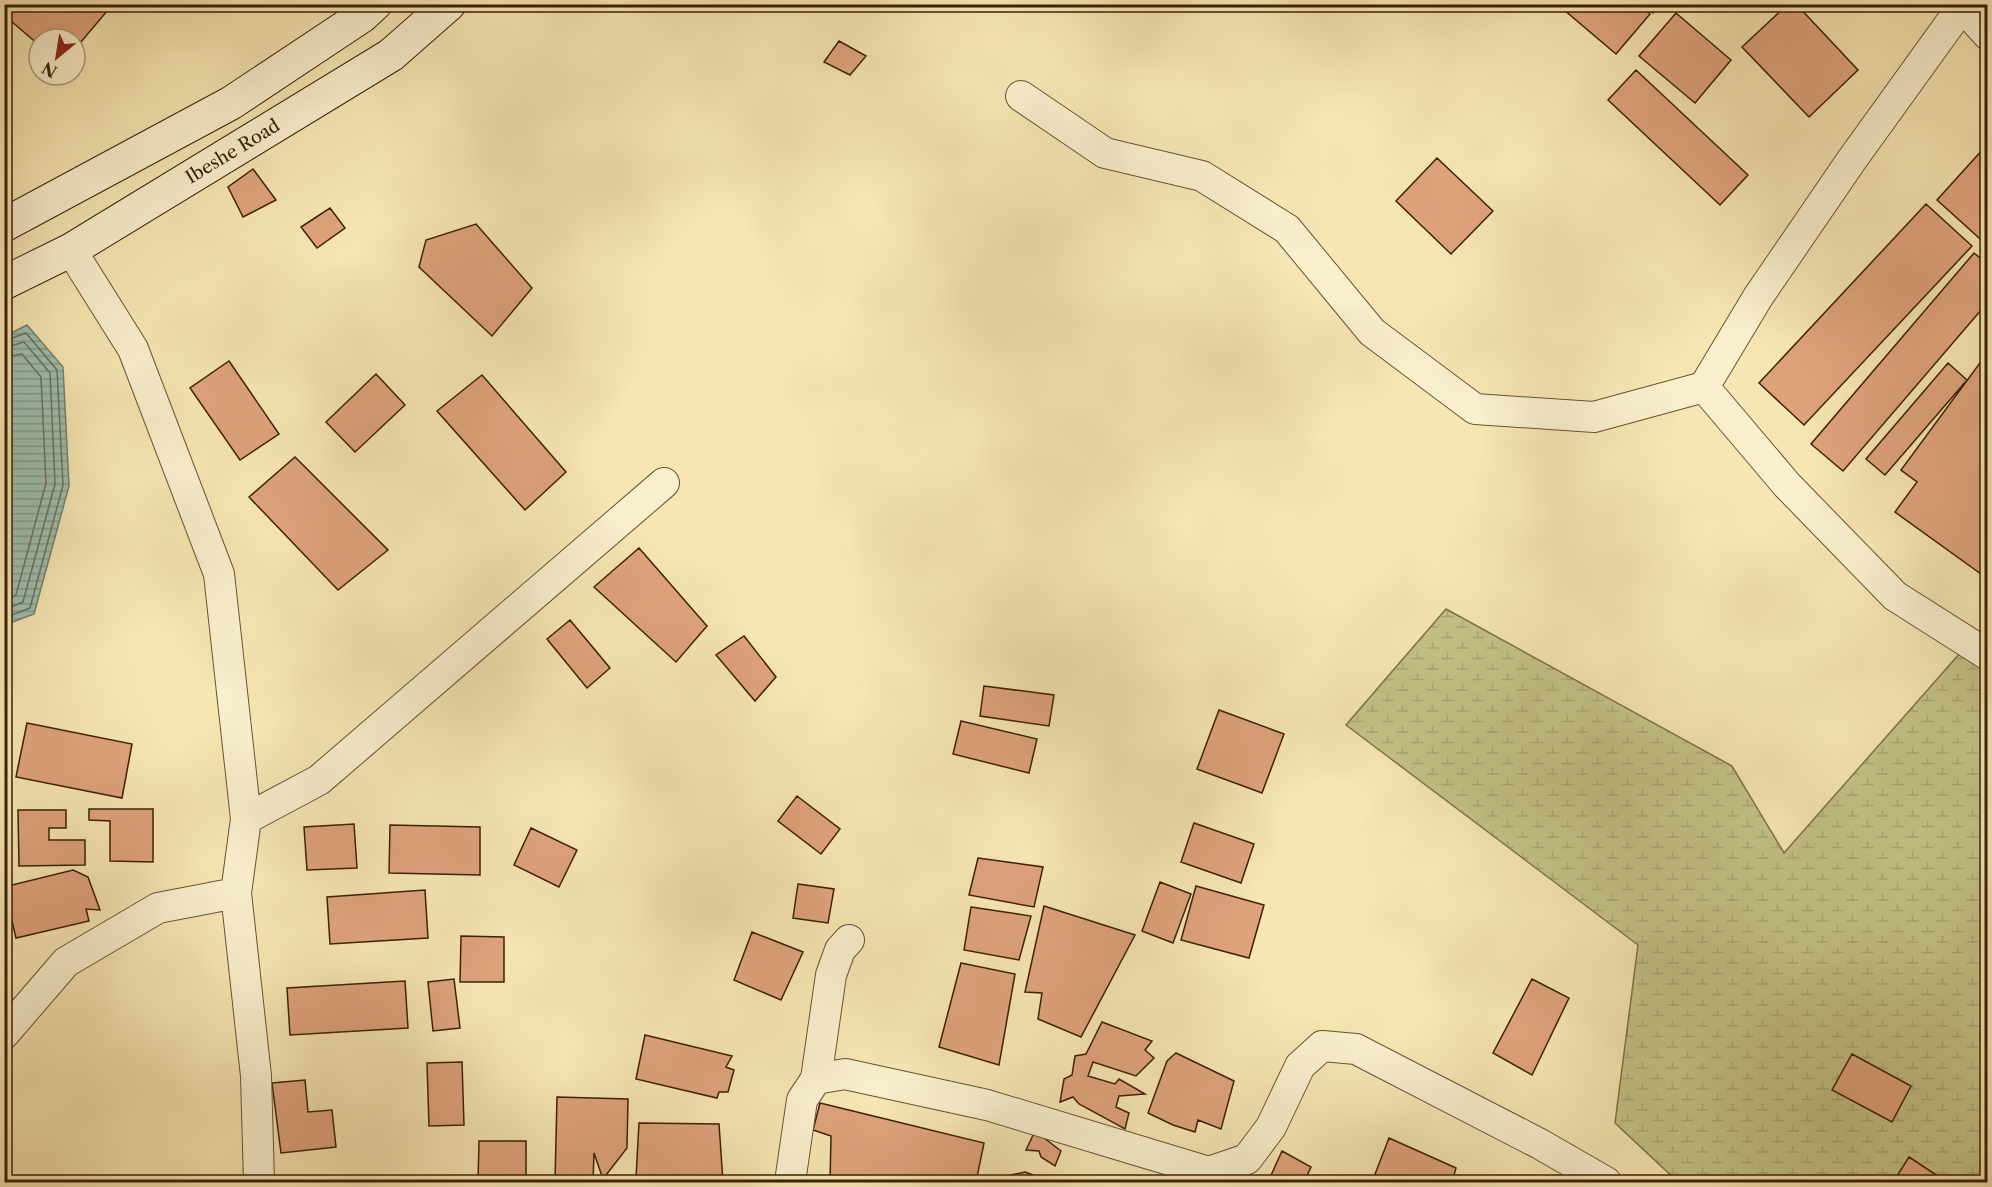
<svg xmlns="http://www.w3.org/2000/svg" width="1992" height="1187" font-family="'Libre Caslon Text',serif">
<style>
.wetland{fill:url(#wetland-marsh);stroke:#807246;stroke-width:1.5}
.water{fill:url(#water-rules);stroke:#767f6c;stroke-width:1.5}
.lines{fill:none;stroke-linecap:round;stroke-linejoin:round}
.shore{stroke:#6c705b;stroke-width:1.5}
.building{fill:#dfa37c;stroke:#3b2006;stroke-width:1.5}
.street-casing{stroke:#6a5231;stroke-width:32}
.secondary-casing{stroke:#3b2006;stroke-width:35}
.street{stroke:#f9efcd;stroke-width:30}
.secondary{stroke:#f9efcd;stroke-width:33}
.labels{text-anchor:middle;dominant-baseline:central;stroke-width:5;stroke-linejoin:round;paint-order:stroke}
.street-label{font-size:18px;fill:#3b2006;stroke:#f9efcd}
</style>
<defs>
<pattern id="wetland-marsh" width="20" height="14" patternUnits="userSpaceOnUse" patternTransform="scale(1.5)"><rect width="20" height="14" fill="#c4c387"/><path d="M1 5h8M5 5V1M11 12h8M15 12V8" fill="none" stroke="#a9a773"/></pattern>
<pattern id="water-rules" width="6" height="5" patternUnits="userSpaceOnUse" patternTransform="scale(1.5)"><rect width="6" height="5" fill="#9dbfb0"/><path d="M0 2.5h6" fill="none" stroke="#819b8d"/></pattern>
</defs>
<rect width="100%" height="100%" fill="#f6e6b2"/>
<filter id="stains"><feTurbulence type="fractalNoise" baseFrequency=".00333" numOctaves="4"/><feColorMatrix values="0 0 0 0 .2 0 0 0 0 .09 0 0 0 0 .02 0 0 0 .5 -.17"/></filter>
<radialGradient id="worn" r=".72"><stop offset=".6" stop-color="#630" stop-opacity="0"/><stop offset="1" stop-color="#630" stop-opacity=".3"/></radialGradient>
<!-- wetland -->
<path class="wetland" d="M1446 609 1732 766 1784 853 1975 636 1988 645 1987 1182H1678L1615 1123 1638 945 1346 725Z"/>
<!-- water -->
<path class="water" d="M27 325 63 367 69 486 34 614 5 625V336Z"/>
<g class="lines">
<!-- shore -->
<path class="shore" d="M4 341 26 333 57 370 63 485 30 608 4 618
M4 348 24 342 50 373 55 484 23 602 4 610
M4 357 22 354 41 377 46 483 16 595 4 601"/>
</g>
<!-- building -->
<path class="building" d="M4 4H113L75 49V39H39V45L4 15Z
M1557 4H1638L1650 14 1616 54Z
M1643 4H1661L1653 13Z
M1788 4H1796L1858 70 1809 117 1742 47Z
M1676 13 1731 60 1695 103 1639 56Z
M839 41 866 56 850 75 824 62Z
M1636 70 1748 175 1720 205 1608 100Z
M1984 148 1988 151V246L1937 200Z
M1437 158 1493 211 1451 254 1396 201Z
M253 169 276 200 243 217 228 187Z
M1926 204 1972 246 1804 425 1759 383Z
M330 208 345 228 317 248 301 227Z
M476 224 532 288 492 336 419 267 426 240Z
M1974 253 1988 264V302L1843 471 1811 444Z
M1988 352V579L1895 512 1917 482 1901 470Z
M229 361 279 434 240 460 190 388Z
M1948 363 1967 380 1885 475 1866 459Z
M376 374 405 405 355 452 326 422Z
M482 375 566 472 525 510 437 411Z
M295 457 388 550 338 590 249 497Z
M639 548 707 626 676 662 594 587Z
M570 620 610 668 587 688 547 639Z
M744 636 776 677 755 701 716 655Z
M984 686 1054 695 1049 726 980 716Z
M1219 710 1284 734 1262 793 1197 769Z
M961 721 1037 739 1029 773 953 754Z
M27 723 132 744 122 798 16 777Z
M797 796 840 829 821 854 778 821Z
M89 809H153V862L110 861V821L89 820Z
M18 810H66V828H49V840H85V865L19 866Z
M1194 823 1254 844 1241 883 1181 862Z
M354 824 357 868 307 870 304 827Z
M390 825 480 827V875L389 873Z
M531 828 577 850 559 887 514 865Z
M4 832 11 837 4 880Z
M978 858 1043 867 1034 907 969 895Z
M73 870 88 877 100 910 86 909 89 921 16 938 4 887Z
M1160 882 1191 894 1173 943 1142 931Z
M798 884 834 889 828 923 793 918Z
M1196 886 1264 905 1249 958 1181 940Z
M425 890 428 938 330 944 327 897Z
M1044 906 1135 935 1081 1037 1038 1019 1042 993 1025 992Z
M971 907 1031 916 1019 960 964 950Z
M752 932 803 952 781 1000 734 980Z
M461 936 504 937V982H460Z
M961 963 1015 974 999 1065 939 1047Z
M454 979 460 1028 433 1031 428 982Z
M1532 979 1569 998 1532 1075 1493 1053Z
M405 981 408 1028 290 1035 287 988Z
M1102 1022 1152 1041 1145 1050 1154 1058 1136 1076 1093 1062 1088 1076 1115 1084 1119 1079 1145 1094 1119 1096 1116 1107 1129 1113 1125 1129 1079 1104 1073 1097 1060 1102 1064 1079 1072 1075 1075 1056 1086 1054Z
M645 1035 732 1056 726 1067 734 1070 728 1092H719L717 1098 636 1079Z
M1176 1053 1234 1081 1221 1129 1198 1120 1195 1132 1173 1125 1148 1113 1167 1061Z
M1852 1054 1911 1086 1892 1122 1832 1090Z
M462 1062 464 1125 429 1126 427 1063Z
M305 1080 308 1112 332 1110 336 1147 281 1153 272 1083Z
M557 1097 628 1099 627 1148 603 1179 594 1153 593 1182H555Z
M820 1103 984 1143 976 1182H830L831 1136 813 1130Z
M639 1123 719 1124 723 1182 636 1178Z
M1035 1131 1061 1151 1055 1166 1041 1157 1039 1151 1026 1150Z
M1389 1138 1456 1168 1452 1182H1372Z
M479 1141H526V1182H478Z
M1282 1151 1311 1167 1306 1178 1313 1182H1268Z
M1909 1157 1947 1182H1893Z
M1025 1172 1052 1182H1002L1006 1176Z"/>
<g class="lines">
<!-- street casing -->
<g class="street-casing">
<path id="street" d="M1960 4 1988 35
M1021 96 1105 153 1202 176 1287 229 1372 332 1475 409 1594 417 1704 387 1758 297 1851 161 1962 7
M71 250 133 349 219 574 246 819 236 893 256 1076 259 1182
M1704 387 1787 485 1895 596 1988 655
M246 819 319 780 664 483
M4 1034 66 962 158 908 236 893
M816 1079 845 1074 987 1105 1209 1172 1247 1159 1271 1127 1300 1066 1322 1046 1356 1049 1540 1144 1606 1182
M790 1182 802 1100 816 1079 831 975 840 950 849 940"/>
</g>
<!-- secondary casing -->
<g class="secondary-casing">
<g id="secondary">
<path d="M4 225 231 103 362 16 375 4"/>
<path id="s1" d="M4 283 71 250 391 55 449 4"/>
</g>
</g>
<!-- street -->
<use href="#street" class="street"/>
<!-- secondary -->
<use href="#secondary" class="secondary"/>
</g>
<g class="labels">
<!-- street labels -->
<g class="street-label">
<text stroke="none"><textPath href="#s1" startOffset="264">Ibeshe Road</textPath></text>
</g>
</g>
<!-- margin -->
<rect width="1992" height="1187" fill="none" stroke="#f6e6b2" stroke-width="24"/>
<rect x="6" y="6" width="1980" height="1175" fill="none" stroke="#3b2006" stroke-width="3"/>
<rect x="12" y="12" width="1968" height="1163" fill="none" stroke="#3b2006" stroke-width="1.5"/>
<!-- north arrow -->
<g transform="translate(57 57) rotate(210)"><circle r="28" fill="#f9efcd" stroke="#ad9c7d" stroke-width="1.5"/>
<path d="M0-4.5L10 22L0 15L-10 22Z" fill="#8f2418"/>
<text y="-9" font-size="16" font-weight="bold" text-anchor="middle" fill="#3b2006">N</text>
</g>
<rect width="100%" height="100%" filter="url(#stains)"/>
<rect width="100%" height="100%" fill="url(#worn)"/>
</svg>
